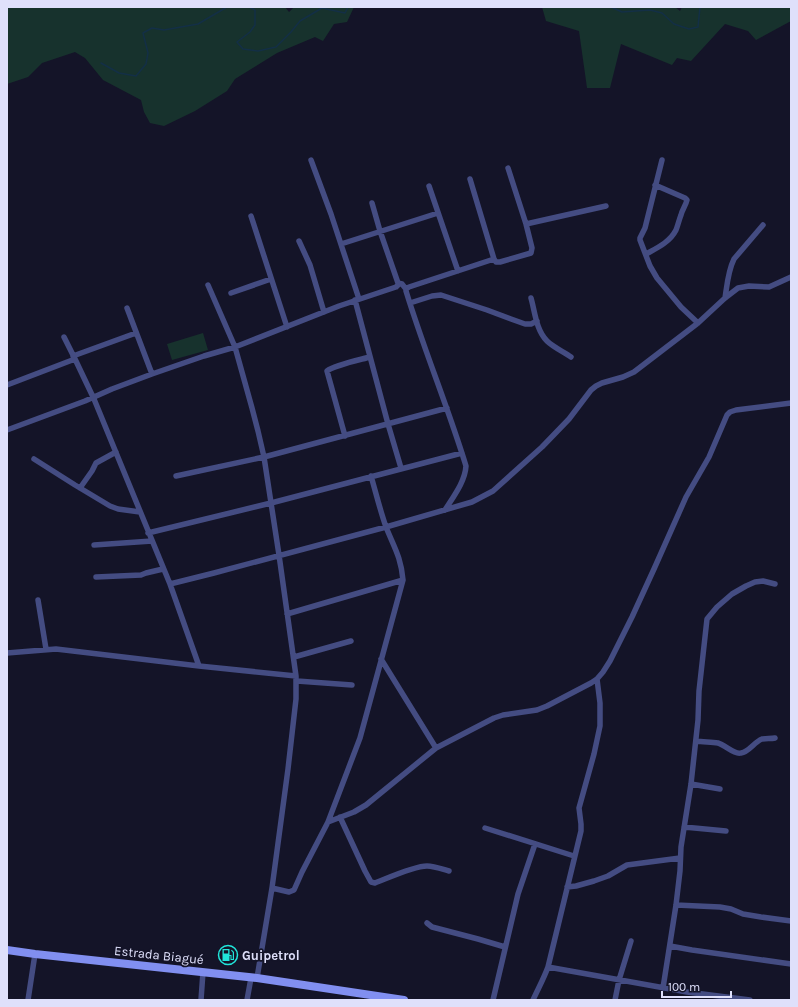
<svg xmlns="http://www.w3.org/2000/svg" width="798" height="1007" font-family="Karla,sans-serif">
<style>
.green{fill:#17322d}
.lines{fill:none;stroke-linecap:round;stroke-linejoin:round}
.stream{stroke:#132f46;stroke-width:1.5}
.minor{stroke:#444c82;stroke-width:5.5}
.secondary{stroke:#818ff0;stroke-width:8}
.labels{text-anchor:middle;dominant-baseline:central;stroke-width:3.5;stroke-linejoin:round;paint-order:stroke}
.street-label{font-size:13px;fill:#dfe0fb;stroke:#141428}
.poi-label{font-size:13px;font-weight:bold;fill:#dfe0fb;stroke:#141428;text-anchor:start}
</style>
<rect width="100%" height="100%" fill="#141428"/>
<!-- green -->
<path class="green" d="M7 7H285L289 12 294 7H354L347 22 334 24 323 41 315 37 277 53 235 79 227 91 195 111 164 126 150 123 144 112 141 100 103 80 85 58 75 52 42 63 28 77 7 84Z
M542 7H675L680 11 682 7H791V21L756 40 748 31 725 24 691 61 677 58 672 65 621 44 610 88H587L579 31 546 21Z
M203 333 208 350 172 360 167 344Z"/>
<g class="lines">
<!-- stream -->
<path class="stream" d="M249 7 255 10V25L250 32 237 42 243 49 258 51 276 47 291 32 300 21 322 8 345 13 348 7
M611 7 622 12 650 10 662 13 674 24 689 29 698 27 700 7
M101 63 119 73 136 76 146 64 148 53 143 33 152 28 164 30 198 24 227 7"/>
<!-- minor -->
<path class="minor" d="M311 160 331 214 359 299
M662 160 645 228 640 238V240L650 266 657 278 681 307 698 323
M470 179 494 259
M429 186 458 271
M251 216 287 327
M526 224 606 206
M299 241 310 265 324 312
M341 244 438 213
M646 254C657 248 670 242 676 230 678 225 679 220 681 215 682 210 686 205 687 200L685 198 655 185
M398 283 402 284 406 289V291C424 350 448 407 466 466 465 482 453 497 445 510
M208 285 235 347 252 408 258 431 264 457 279 555 296 676V699L288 769 272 888 257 978
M406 289 409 287 494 259 496 262H500L531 253 532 248 526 224 508 168
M231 293 271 279
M531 298C535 312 536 330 547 341 553 347 564 352 571 357
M725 298C727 285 728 271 734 259L763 225
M355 300 388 424 401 468
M410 303 432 296 441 295 487 310 511 319 525 324H531L537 321
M127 308 152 374
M73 356 136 333
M75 359 94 399 170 584 199 666
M7 385 75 359 64 337
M7 430 85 401 112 389 152 374 204 356 235 347 339 306 396 287 398 285V283L380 231 372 203
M345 436 327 371C335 365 359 360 370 357
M34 459 75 485 110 506 118 509 140 512
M176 476 264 457 447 408
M80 488 92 471 96 463 116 452
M148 533 271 503 462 453
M94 545 152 541
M96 577 141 575 146 573 163 569
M170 584 214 573 386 527 472 502 493 491 542 447 569 419 591 390 596 386 602 383 623 377 634 372 698 323 725 298 738 288 749 286 769 287 791 277
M38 600 46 649
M287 614 403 580
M7 653 56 649 199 666 296 676
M294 657 351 641
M381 659 436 748
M297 681 352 685
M696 741C703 742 711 742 718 743 725 745 735 755 741 753 749 752 754 742 762 739 766 738 771 739 775 738
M691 784 720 789
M340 817 365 871 371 882 375 883C388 878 414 866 427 866 434 866 442 869 449 871
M328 822 354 812 366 805 436 748 494 718 503 715 537 710 547 706 591 683 597 679 603 672 610 661 632 617 654 569 686 497 709 457 727 415 730 412 736 410 791 403
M684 827 726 831
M485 828 574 856
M567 887 576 886 594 881 608 876 627 865 680 858
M272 888 289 892 294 890 302 872 328 822 360 738 403 580C401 557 394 547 386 527 380 510 376 493 371 476
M676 905 720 907 731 909 743 914 761 917 791 921
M427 923 432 927 478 939 505 947
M670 946 692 950 791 964
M548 967 687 992 750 1000
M663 988 676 905 680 871 681 847 691 784 698 720 699 691 707 619 717 607 732 594 746 586 755 582 763 581 775 584
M28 1000 35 954
M201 1000 203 972
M247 1000 251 978
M493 1000 518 894 535 844
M533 1000C538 989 544 978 548 967L581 831V824L579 808 594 754 600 726V703L597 679
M615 1000 619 980 631 941"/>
<!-- secondary -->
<path class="secondary" d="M7 950 35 954 257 978 404 1000"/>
</g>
<!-- icons -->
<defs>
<g id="fuel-ring" transform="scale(1)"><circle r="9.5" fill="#141428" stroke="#21e5da" stroke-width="1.5"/><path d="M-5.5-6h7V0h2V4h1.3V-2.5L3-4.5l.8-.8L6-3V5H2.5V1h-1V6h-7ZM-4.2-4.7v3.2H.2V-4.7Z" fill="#21e5da"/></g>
</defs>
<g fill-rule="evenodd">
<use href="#fuel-ring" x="228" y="955"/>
</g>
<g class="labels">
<!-- street labels -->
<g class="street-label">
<text transform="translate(159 955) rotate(6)">Estrada Biagué</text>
</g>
<!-- poi labels -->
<g class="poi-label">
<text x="242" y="955">Guipetrol</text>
</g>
</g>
<!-- border -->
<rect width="798" height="1007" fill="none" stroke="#dfe0fb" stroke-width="16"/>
<!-- scale -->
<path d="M662 991v6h69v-6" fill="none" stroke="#dfe0fb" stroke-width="2"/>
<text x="668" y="991" font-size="12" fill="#dfe0fb" stroke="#141428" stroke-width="3" paint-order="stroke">100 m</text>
</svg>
